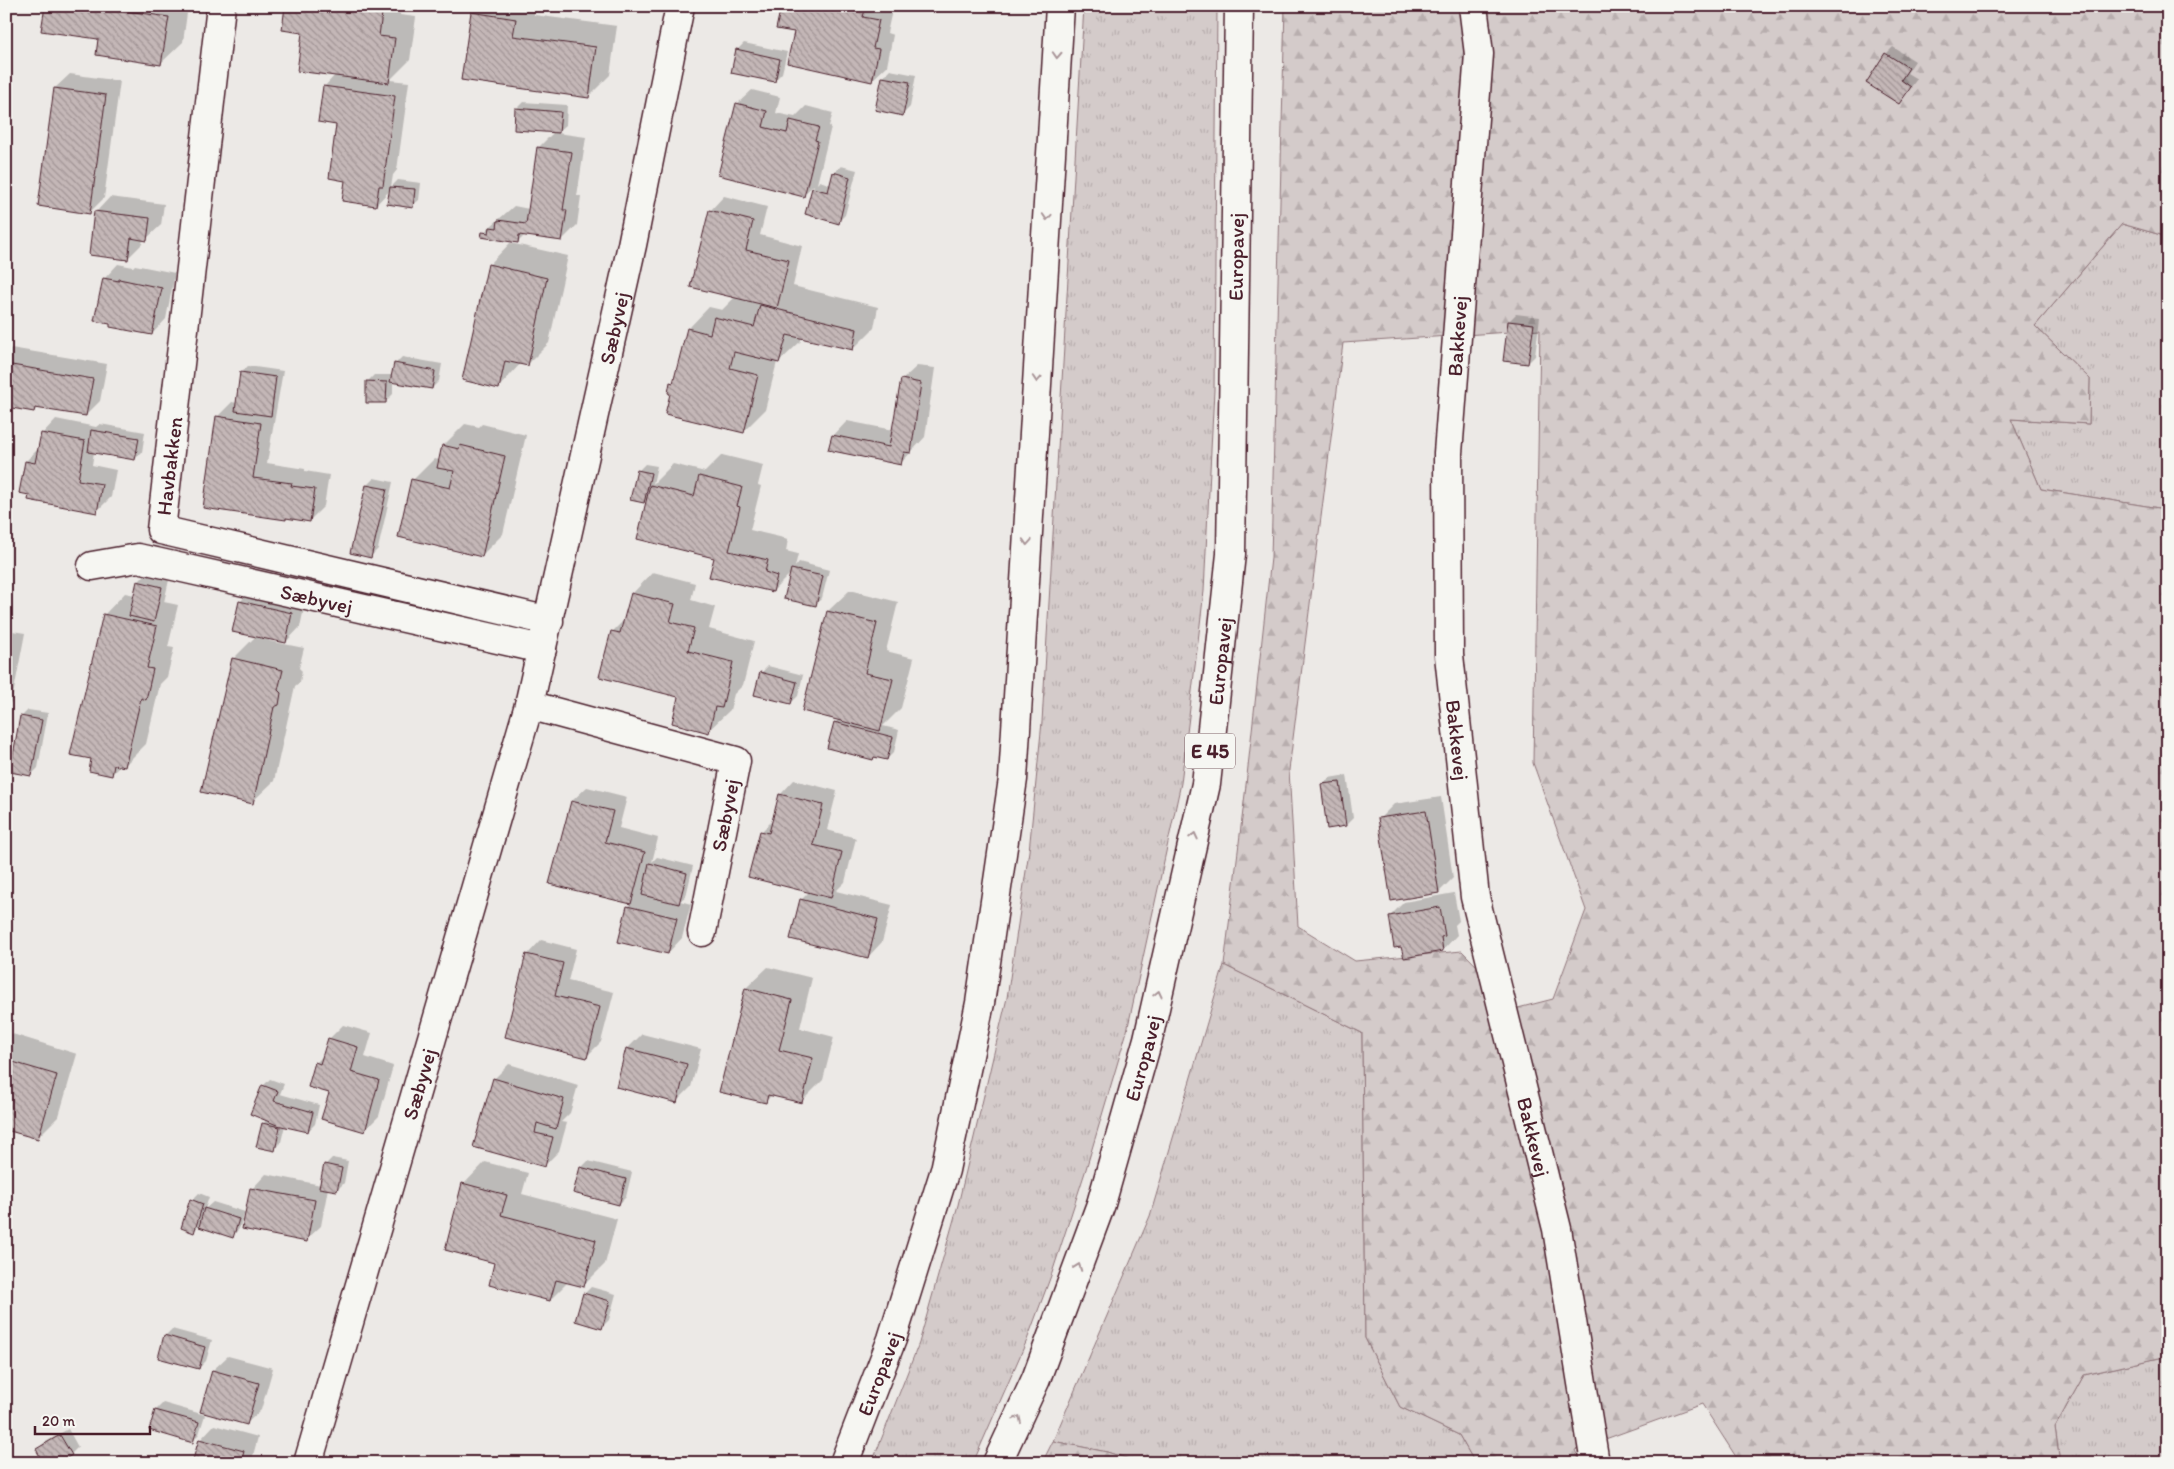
<svg xmlns="http://www.w3.org/2000/svg" width="2174" height="1469" font-family="Itim,sans-serif">
<style>
.grass{fill:url(#grass-tufts);stroke:#8f757a}
.forest{fill:url(#forest-firs);stroke:#8f757a;fill-rule:evenodd}
.shadow{fill:#0003;fill-rule:evenodd}
.building{fill:url(#building-back-hatch);stroke:#4a1f2b}
.lines{fill:none;stroke-linecap:round;stroke-linejoin:round}
.minor-casing{stroke:#4a1f2b;stroke-width:31}
.tertiary-casing{stroke:#4a1f2b;stroke-width:31}
.primary-casing{stroke:#4a1f2b;stroke-width:31}
.minor{stroke:#f6f6f2;stroke-width:28}
.tertiary{stroke:#f6f6f2;stroke-width:28}
.primary{stroke:#f6f6f2;stroke-width:28}
.oneway{stroke:#a99598}
.labels{text-anchor:middle;dominant-baseline:central;stroke-width:4.5;stroke-linejoin:round;paint-order:stroke}
.shield{fill:#f6f6f2;stroke:#7e6067;stroke-width:1}
.shield-label{font-size:20px;font-weight:bold;fill:#4a1f2b}
.street-label{font-size:21px;fill:#4a1f2b;stroke:#f6f6f2}
</style>
<defs>
<pattern id="grass-tufts" width="24" height="20" patternUnits="userSpaceOnUse" patternTransform="scale(1.25)"><rect width="24" height="20" fill="#d4cbca"/><path d="M3 7l-1-3M5 7V3M7 7l1-3M15 17l-1-3M17 17v-4M19 17l1-3" fill="none" stroke="#b8aeae"/></pattern>
<pattern id="forest-firs" width="22" height="20" patternUnits="userSpaceOnUse" patternTransform="scale(1.25)"><rect width="22" height="20" fill="#d4cbca"/><path d="M5 1l3.5 6h-7zM16 11l3.5 6h-7z" fill="#b8aeae"/></pattern>
<pattern id="building-back-hatch" width="6" height="6" patternUnits="userSpaceOnUse" patternTransform="scale(1.25)"><rect width="6" height="6" fill="#c4b7b7"/><path d="M-1 5l2 2M0 0l6 6M5-1l2 2" fill="none" stroke="#a19495"/></pattern>
</defs>
<rect width="100%" height="100%" fill="#ece9e6"/>
<filter id="ink" filterUnits="userSpaceOnUse"><feTurbulence type="fractalNoise" baseFrequency=".02" numOctaves="2"/><feDisplacementMap in="SourceGraphic" scale="10" xChannelSelector="R" yChannelSelector="G"/><feConvolveMatrix kernelMatrix="1 2 1 2 8 2 1 2 1" color-interpolation-filters="sRGB"/></filter>
<g filter="url(#ink)">
<!-- grass -->
<path class="grass" d="M1084 6H1217L1214 390 1204 591 1181 783 1127 1031 1086 1169 1052 1273 1027 1340 973 1463H872L919 1343 958 1205 1007 998 1029 851 1042 722Z
M2122 224 2168 237V502L2165 509 2041 489 2011 419 2089 424 2090 379 2035 326Z
M1224 965 1362 1033 1365 1338 1400 1407 1459 1435 1475 1463H1141L1107 1452 1053 1441 1150 1216Z
M2168 1356V1463H2060L2055 1427 2084 1375Z"/>
<!-- forest -->
<path class="forest" d="M1285 6H2168V237L2122 224 2035 326 2090 379 2089 424 2011 419 2041 489 2165 509 2168 502V1356L2084 1375 2055 1427 2060 1463H1740L1702 1404 1575 1450 1580 1463H1475L1459 1435 1400 1407 1365 1338 1362 1033 1224 965 1245 794 1271 558ZM1540 330 1533 763 1586 910 1553 999 1518 1008 1462 951 1355 961 1298 926 1289 770 1343 343Z
M1053 1441 1107 1452 1141 1463H1042Z"/>
<!-- shadow -->
<path class="shadow" d="M46 6H188L183 42 161 63 100 38Z
M286 6H401L400 15 416 17 410 60 390 80 409 82 397 170 393 175 391 187 398 180 421 183 419 200 412 206 390 190 376 205 346 180 337 124 324 87 336 74Z
M479 6H535L534 15 617 26 610 75 588 97 472 13Z
M782 6H893L887 33 893 35 887 66 872 80 795 31Z
M744 43 787 52 782 73 775 80 737 50Z
M1893 47 1915 61 1907 73 1917 79 1899 103 1886 54Z
M890 70 916 75 910 107 903 114 883 77Z
M70 74 120 81 104 198 90 212 55 88Z
M752 90 780 97 776 113 795 117 806 106 833 113 829 126 831 127 817 184 820 181 831 185 834 173 841 166 857 170 845 215 838 222 806 213 814 185 803 195 737 104Z
M523 102 567 105 566 125 557 133 586 137 577 196H581L577 225 562 240 525 235 518 242 483 233 514 206 529 209 539 147 555 131 516 109Z
M724 196 767 207 760 235 802 246 793 286 878 307 874 328 853 349 801 337V341L779 362H777L765 410 743 432 672 393V383L675 380 688 329 709 307 722 310 735 297 710 211Z
M110 197 164 204 161 225 146 239H143L142 244 128 258 96 212Z
M510 243 568 256 549 343 527 365 521 363 499 387 489 265Z
M118 264 133 267 135 265 175 273 166 319 152 334 104 279Z
M1516 314 1540 317 1535 356 1528 363 1504 360 1509 321Z
M11 348 107 364 100 401 86 415 38 407 34 411 6 406V353Z
M402 357 442 364 439 381 432 388 393 381V394L386 401 367 382 374 375H393L395 364Z
M248 366 283 371 267 463 305 469V471L329 475 324 506 310 520 287 517 286 519 204 507 217 417 232 402 237 403 241 373Z
M917 366 935 368 925 437 901 463 833 436 847 421 893 430 902 380Z
M56 419 96 427 100 424 145 432 142 452 135 459 94 452 92 465 116 470 111 497 96 512 26 461 39 448 42 434Z
M465 424 479 427 482 424 526 435 503 534 482 555 413 480 434 459 440 460 443 446Z
M722 455 763 465 758 485 761 486 750 530 788 539 786 551 798 554 795 567 799 562 829 570 822 598 815 605 792 572 773 591 715 557 649 497 644 502 638 471 645 464 657 466 653 484 673 464 705 472Z
M374 478 393 482 378 549 371 556 352 552 367 485Z
M653 572 695 583 691 600 715 607 709 629 754 641 743 685 734 694 730 710 708 731 680 697 612 632 625 619 632 594Z
M145 575 169 580 164 602 178 605 168 647 174 648 167 677 160 684 146 744 124 766 121 765 111 775 104 615 125 593 135 595 138 582Z
M254 587 306 599 300 627 286 642 270 638 269 641 304 648 299 668 302 671 300 682 295 686 274 781 252 802 233 659 256 636 240 602Z
M850 590 898 602 886 651 914 658 901 708 883 726 899 730 894 752 887 759 876 756 873 759 835 723 839 719 804 710 828 611Z
M6 630 25 633 12 701 6 707Z
M768 666 803 675 798 696 791 703 761 673Z
M28 710 48 713 38 768 31 775 21 717Z
M1347 775 1353 818 1346 825 1322 785 1329 778Z
M794 780 837 791 827 830 856 838 845 882 836 891 892 905 882 942 868 957 801 900 810 891 761 832 774 819 780 795Z
M587 787 627 797 619 828 658 838 652 862 657 857 693 866 686 896 680 901 691 904 682 938 668 953 628 907 631 903 550 883 572 801Z
M1441 797 1453 878 1439 892 1380 818 1394 804Z
M1454 893 1459 921 1455 925 1457 935 1443 950 1390 916 1404 902Z
M541 940 576 949 568 981 614 992 601 1042 587 1056 527 955Z
M768 967 812 978 800 1028 834 1037 823 1080 802 1101 773 1094 765 1102 721 1091 746 988Z
M343 1025 372 1033 365 1057 393 1066 379 1116 365 1130 330 1092 316 1063 324 1055 329 1039Z
M6 1032 77 1054 59 1116 37 1138 6 1128Z
M642 1034 701 1049 691 1087 677 1101 627 1049Z
M509 1064 578 1085 570 1113 561 1122 567 1123 559 1151 544 1166 494 1079Z
M270 1079 284 1084 280 1094 319 1105 315 1124 308 1131 285 1125 281 1142 274 1149 263 1124 267 1119 263 1086ZM280 1121H282L277 1143H275Z
M332 1158 348 1161 344 1183 337 1190 328 1188 321 1226 306 1240 252 1189 266 1174 321 1185 325 1165Z
M588 1161 632 1172 626 1197 619 1204 581 1168Z
M485 1162 528 1173 522 1194 617 1219 605 1264 583 1286 568 1282 550 1300 496 1262 464 1184Z
M199 1193 209 1197 205 1209 213 1202 245 1212 239 1229 232 1236 199 1226 193 1231 192 1200Z
M591 1287 616 1294 609 1320 602 1327 584 1294Z
M172 1329 212 1340 206 1361 199 1368 165 1336Z
M228 1356 273 1368 261 1410 246 1424 202 1411 213 1370Z
M163 1403 205 1415 199 1434 192 1441 151 1429 156 1410Z
M214 1425 258 1437 251 1463H193L200 1440Z
M68 1429 78 1447 71 1454 37 1450 44 1443Z
M6 1454 21 1458 19 1463H6Z
M146 1457 165 1463H141Z"/>
<!-- building -->
<path class="building" d="M45 6H114L113 9 169 17 161 65 96 55 98 39 41 31Z
M285 6H383L379 36 395 38 389 83 297 71 302 33 282 30Z
M781 6H816L837 11 838 6H866L863 17 879 20 873 48 879 49 872 82 787 63 794 32 776 29Z
M471 12 516 19 513 36 596 47 589 98 461 80Z
M736 49 780 59 775 82 731 73Z
M1885 53 1909 68 1901 80 1911 87 1899 104 1866 83Z
M882 77 910 82 903 116 875 110Z
M323 86 395 96 383 186H379L376 206 342 201 345 181 329 178 336 125 318 122Z
M54 88 106 95 90 214 38 206Z
M736 103 767 111 763 127 787 133 790 120 819 127 815 140 818 141 804 197 718 175Z
M515 108 561 112 559 133 514 130Z
M537 147 572 152 563 210H567L562 241 519 235 518 243 481 237 482 232 489 233 490 227 497 228 498 220 526 224Z
M833 172 850 177 839 224 805 214 812 188 828 192Z
M390 187 415 189 413 208 387 204Z
M709 210 753 221 746 250 789 260 777 308 690 287Z
M94 211 150 218 147 241 131 238 128 260 89 255Z
M488 264 547 278 528 366 505 361 499 389 462 380Z
M103 278 119 281V279L162 288 152 335 110 327V324L94 321Z
M760 305 857 329 853 350 787 335 779 363 734 352 730 368 758 375 744 433 665 414 670 394 668 393 670 382 673 383 687 328 710 334 714 317 754 327Z
M1508 321 1534 324 1528 364 1503 361Z
M394 363 435 371 432 389 390 382Z
M6 364 93 379 86 416 35 408 34 412 6 407Z
M240 372 276 377 271 416 235 411Z
M901 379 921 383 911 453 904 452 901 465 828 450 832 435 889 447Z
M366 381 387 382 386 403H366Z
M216 416 261 423 253 478 292 483 291 486 315 489 310 522 286 518V520L203 508Z
M91 430 139 438 135 460 88 452Z
M41 433 85 441 78 480 102 484 97 513 28 500 29 495 19 493 25 461 35 463Z
M442 445 459 449 460 445 505 456 482 557 398 537 411 479 450 488 454 471 437 468Z
M637 470 651 473 644 503 630 500Z
M699 476 742 487 737 506 740 507 729 551 768 560 765 572 777 576 773 592 709 577 714 558 637 539 650 485 694 496Z
M366 485 387 489 371 558 350 553Z
M791 569 823 576 816 606 784 599Z
M137 581 162 587 154 622 129 616Z
M631 593 675 604 670 622 694 628 688 651 733 662 722 708 715 707 709 733 672 723 678 697 599 677 611 631 620 633Z
M239 601 292 613 286 643 232 632Z
M827 611 877 623 865 673 893 679 880 731 802 711Z
M103 614 157 626 147 668 153 669 146 700 141 698 125 767 114 765 112 776 89 771 91 759 70 755Z
M6 646 11 647 6 672Z
M232 658 283 670 278 690 281 693 279 705 274 707 253 804 201 792Z
M760 672 797 682 791 704 754 695Z
M20 716 42 720 31 776 10 772Z
M834 722 893 737 887 760 874 757 873 760 827 748Z
M1340 782 1346 826 1327 829 1321 784Z
M779 794 823 805 813 845 842 852 831 898 748 877 760 831 769 833Z
M571 801 613 811 605 842 645 852 631 904 549 884Z
M1426 811 1439 893 1391 901 1378 818Z
M649 863 687 873 679 904 642 895Z
M800 899 878 919 868 958 790 939Z
M627 906 677 918 668 954 618 942Z
M1440 907 1445 936 1441 937 1443 951 1404 958 1401 947 1394 948 1389 916Z
M526 954 563 963 555 996 600 1007 587 1058 505 1037Z
M745 988 792 1000 779 1050 813 1058 802 1103 768 1095 766 1103 719 1092Z
M328 1038 358 1047 351 1072 379 1080 365 1132 321 1119 329 1093 308 1087 315 1062 320 1064Z
M626 1048 687 1064 677 1103 616 1087Z
M6 1060 57 1075 38 1139 6 1130Z
M493 1078 564 1099 556 1129 537 1123 535 1133 553 1137 545 1167 473 1147Z
M262 1085 278 1091 274 1101 313 1112 308 1132 277 1125 250 1114Z
M262 1123 280 1127 275 1151 256 1147Z
M324 1164 342 1168 337 1191 319 1188Z
M580 1167 626 1179 619 1205 573 1193Z
M462 1183 507 1195 501 1215 596 1240 584 1287 556 1280 550 1301 489 1285 494 1263 445 1250Z
M250 1188 315 1200 307 1242 242 1229Z
M190 1199 203 1204 194 1233 181 1228Z
M204 1208 239 1219 233 1238 199 1227Z
M583 1293 610 1301 602 1329 575 1321Z
M164 1335 205 1347 199 1369 158 1358Z
M212 1370 259 1383 247 1425 200 1412Z
M155 1410 199 1422 193 1443 149 1430Z
M60 1435 72 1455 59 1463H43L36 1449Z
M199 1439 244 1451 241 1463H192Z"/>
<g class="lines">
<!-- minor casing -->
<g class="minor-casing">
<g id="minor">
<path d="M221 6 161 530 549 621"/>
<path id="s1" d="M1473 6 1479 54 1448 453 1449 655 1475 897 1557 1229 1595 1463"/>
<path id="s2" d="M92 566 138 558 542 649"/>
<path d="M529 705 736 761 702 932"/>
</g>
</g>
<!-- tertiary casing -->
<g class="tertiary-casing">
<g id="tertiary">
<path id="s3" d="M308 1463 529 705 632 245 680 6"/>
</g>
</g>
<!-- primary casing -->
<g class="primary-casing">
<g id="primary">
<path id="s4" d="M844 1463 892 1339 945 1170 980 1003 1013 779 1060 6"/>
<path id="s5" d="M997 1463 1036 1379 1101 1204 1148 1039 1206 784 1231 554 1239 6"/>
</g>
</g>
<!-- minor -->
<use href="#minor" class="minor"/>
<!-- tertiary -->
<use href="#tertiary" class="tertiary"/>
<!-- primary -->
<use href="#primary" class="primary"/>
</g>
<!-- one-way arrows -->
<defs><path id="oneway-chevron" d="M-2-3.5L2.5 0L-2 3.5" fill="none" stroke-width="1.6" stroke-linecap="round" stroke-linejoin="round" transform="scale(1.25)"/></defs>
<g class="oneway">
<use href="#oneway-chevron" transform="translate(1057 55) rotate(93)"/>
<use href="#oneway-chevron" transform="translate(1047 217) rotate(94)"/>
<use href="#oneway-chevron" transform="translate(1037 379) rotate(94)"/>
<use href="#oneway-chevron" transform="translate(1027 542) rotate(94)"/>
<use href="#oneway-chevron" transform="translate(1194 836) rotate(-77)"/>
<use href="#oneway-chevron" transform="translate(1158 994) rotate(-77)"/>
<use href="#oneway-chevron" transform="translate(1078 1267) rotate(-70)"/>
<use href="#oneway-chevron" transform="translate(1018 1419) rotate(-65)"/>
</g>
</g>
<g class="labels">
<!-- shield labels -->
<rect class="shield" x="1185" y="733.5" width="50" height="35" rx="4"/>
<g class="shield-label">
<text x="1210" y="751">E 45</text>
</g>
<!-- street labels -->
<g class="street-label">
<text stroke="none"><textPath href="#s5" startOffset="1241">Europavej</textPath></text>
<text stroke="none"><textPath href="#s3" startOffset="1176">Sæbyvej</textPath></text>
<text transform="translate(1457 336) rotate(-86)">Bakkevej</text>
<text transform="translate(169 466) rotate(-83)">Havbakken</text>
<text stroke="none"><textPath href="#s2" startOffset="230">Sæbyvej</textPath></text>
<text stroke="none"><textPath href="#s5" startOffset="836">Europavej</textPath></text>
<text stroke="none"><textPath href="#s1" startOffset="736">Bakkevej</textPath></text>
<text transform="translate(725 815) rotate(-79)">Sæbyvej</text>
<text stroke="none"><textPath href="#s5" startOffset="431">Europavej</textPath></text>
<text stroke="none"><textPath href="#s3" startOffset="395">Sæbyvej</textPath></text>
<text stroke="none"><textPath href="#s1" startOffset="1141">Bakkevej</textPath></text>
<text stroke="none"><textPath href="#s4" startOffset="96">Europavej</textPath></text>
</g>
</g>
<!-- margin -->
<rect width="2174" height="1469" fill="none" stroke="#f6f6f2" stroke-width="25"/>
<rect x="12" y="12" width="2149" height="1444" fill="none" stroke="#4a1f2b" stroke-width="2" filter="url(#ink)"/>
<!-- scale -->
<path d="M35 1426v8h115v-8" fill="none" stroke="#4a1f2b" stroke-width="2.5"/>
<text x="42" y="1426" font-size="15" fill="#4a1f2b" stroke="#f6f6f2" stroke-width="4" paint-order="stroke">20 m</text>
</svg>
